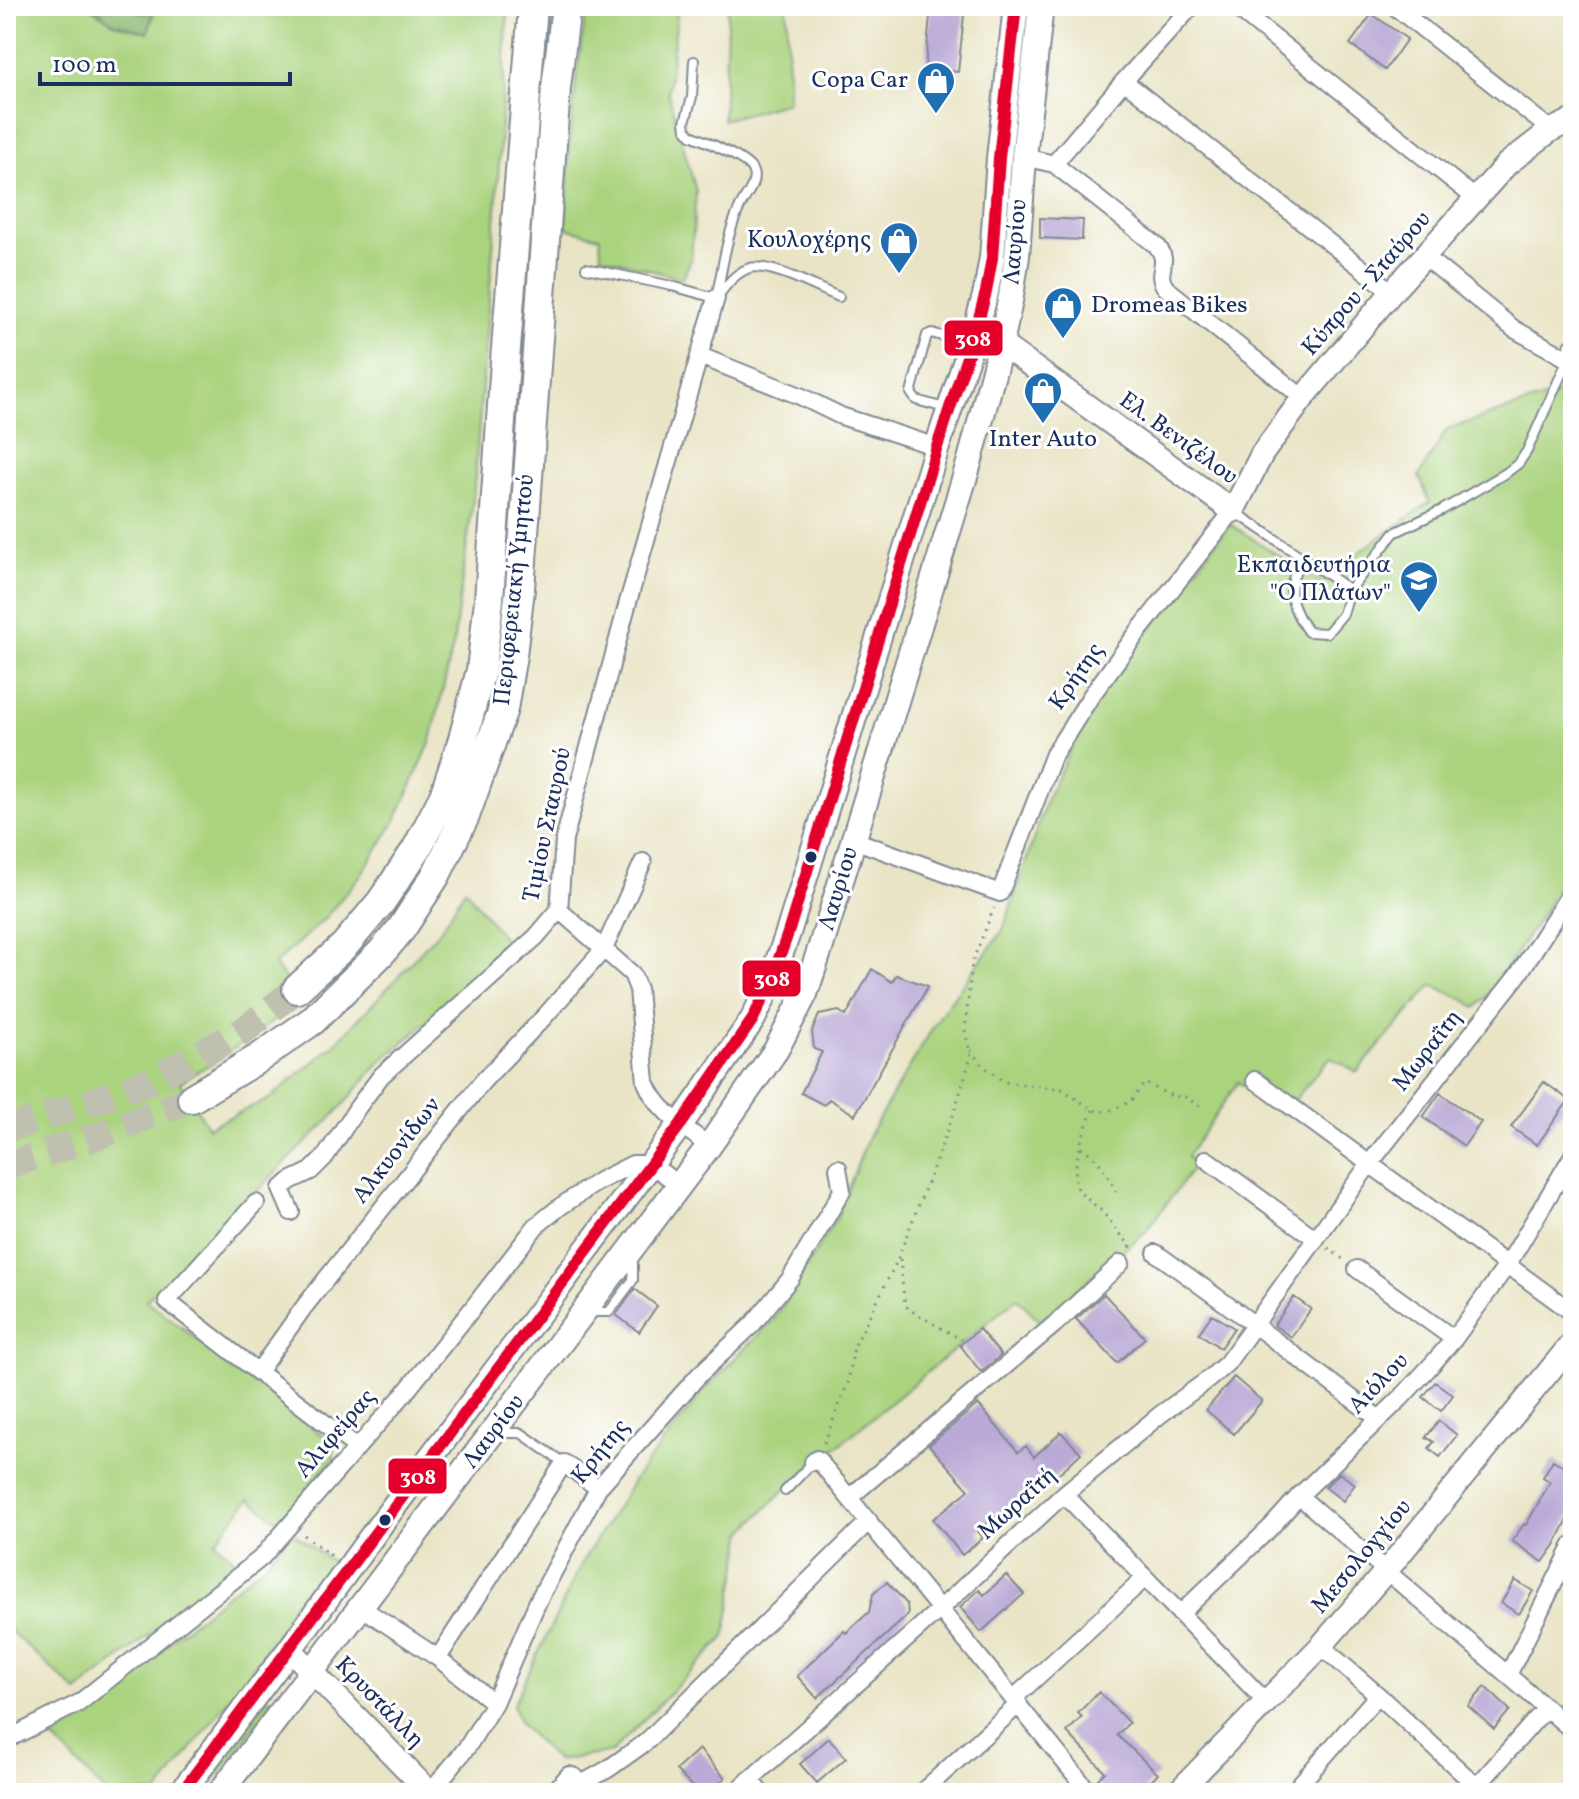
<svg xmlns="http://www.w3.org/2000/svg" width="1579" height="1799" font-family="Vollkorn,serif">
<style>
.grass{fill:#aad37e;stroke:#62816e;stroke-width:2}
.forest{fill:url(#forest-firs);stroke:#517266;stroke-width:2}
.building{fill:#bbaad7}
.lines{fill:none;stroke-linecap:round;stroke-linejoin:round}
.highway-tunnel{stroke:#c0c0b0;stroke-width:28;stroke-dasharray:28 14;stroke-linecap:butt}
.lane-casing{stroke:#828a92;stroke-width:12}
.street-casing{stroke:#828a92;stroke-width:20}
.secondary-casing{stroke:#828a92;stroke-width:26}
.primary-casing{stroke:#828a92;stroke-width:28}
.highway-casing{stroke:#828a92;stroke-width:32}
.path{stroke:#828a92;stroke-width:3;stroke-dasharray:2 6;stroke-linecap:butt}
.lane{stroke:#fff;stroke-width:8}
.street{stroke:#fff;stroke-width:16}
.secondary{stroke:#fff;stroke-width:22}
.primary{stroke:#fff;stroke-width:24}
.highway{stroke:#fff;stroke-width:28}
.bus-1-casing{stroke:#fff;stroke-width:18}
.bus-1{stroke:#e4002b;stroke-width:12}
.bus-dot{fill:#1b2f5e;stroke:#fff;stroke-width:3}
.labels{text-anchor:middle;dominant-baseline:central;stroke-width:6;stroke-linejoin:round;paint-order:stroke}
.poi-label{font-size:24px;fill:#1b2f5e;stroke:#fff;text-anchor:end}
.street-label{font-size:24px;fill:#1b2f5e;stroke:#fff}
.line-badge{stroke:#fff;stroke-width:3}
.badge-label{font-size:22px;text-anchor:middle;font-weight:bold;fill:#fff}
</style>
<defs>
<pattern id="forest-firs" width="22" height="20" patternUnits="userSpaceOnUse" patternTransform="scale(2)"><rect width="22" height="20" fill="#87b56d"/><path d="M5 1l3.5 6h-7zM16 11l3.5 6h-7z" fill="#6e945d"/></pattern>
</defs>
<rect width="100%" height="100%" fill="#fff"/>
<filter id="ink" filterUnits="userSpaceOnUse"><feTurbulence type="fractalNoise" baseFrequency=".0125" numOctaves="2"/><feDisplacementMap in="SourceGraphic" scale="16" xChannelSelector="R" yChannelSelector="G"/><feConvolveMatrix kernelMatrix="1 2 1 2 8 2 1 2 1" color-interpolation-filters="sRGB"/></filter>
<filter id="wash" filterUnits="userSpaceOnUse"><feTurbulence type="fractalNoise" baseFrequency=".006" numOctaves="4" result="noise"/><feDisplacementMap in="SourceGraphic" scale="32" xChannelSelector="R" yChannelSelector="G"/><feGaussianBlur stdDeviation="1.8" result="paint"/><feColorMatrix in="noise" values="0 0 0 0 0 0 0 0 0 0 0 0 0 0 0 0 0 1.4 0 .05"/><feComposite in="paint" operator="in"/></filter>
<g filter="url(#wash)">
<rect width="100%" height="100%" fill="#e9e4c5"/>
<!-- grass -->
<path class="grass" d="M6 6H87L115 24 148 33 155 6H508L497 197 473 500 453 646 431 741 396 820 360 876 324 919 274 965 303 1000 225 1055 180 1082 208 1127 269 1099 333 1046 399 976 444 925 465 889 513 950 381 1061 336 1113 146 1300 334 1444V1458L282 1523 249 1499 215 1542 239 1564 77 1692 6 1627Z
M587 6H678L668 93 696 191 691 260 682 279 601 256 600 237 566 228 569 144 579 60Z
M728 6H787L788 102 723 120Z
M1573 367V868L1488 995 1476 1008 1467 1001 1432 985 1357 1072 1330 1057 1283 1114 1238 1082 1187 1157 1196 1164 1145 1232 1040 1321 1017 1298 780 1494 744 1531 725 1637 612 1752 557 1761 520 1724 513 1705 583 1561 637 1475 707 1387 776 1317 837 1217 869 1135 941 1014 1003 930 1049 793 1094 703 1230 524 1318 581 1430 502 1419 476 1447 429 1563 392Z
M291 1531 332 1562 158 1793H106L47 1732 119 1682 265 1564Z
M268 1697 273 1701 209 1789 206 1793H198Z"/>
<!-- forest -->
<path class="forest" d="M87 6H155L148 33 115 24Z"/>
<g id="blocks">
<!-- building -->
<path class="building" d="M931 6H965L958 72 925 68Z
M1372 14 1407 39 1385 70 1350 44Z
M1040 218 1083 220 1082 240 1040 238Z
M872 969 892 982 896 975 928 986 855 1115 829 1099 824 1105 801 1093 822 1052 814 1049 812 1031 819 1015 839 1011 846 1016Z
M1544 1082 1569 1100 1537 1145 1511 1127Z
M1440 1093 1481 1122 1464 1146 1423 1117Z
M635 1289 657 1306 639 1332 616 1315Z
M1104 1294 1145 1338 1117 1363 1076 1319Z
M1294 1297 1311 1309 1291 1337 1274 1325Z
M1212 1314 1234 1328 1220 1348 1199 1333Z
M979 1329 1001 1355 981 1372 960 1345Z
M1234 1377 1262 1401 1234 1434 1206 1410Z
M1435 1382 1453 1395 1441 1411 1423 1397Z
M978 1404 1018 1452 1026 1446 1034 1457 1061 1432 1081 1453 1064 1469 1000 1518 998 1515 978 1531 983 1538 962 1555 933 1519 969 1490 929 1445Z
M1439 1421 1457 1435 1440 1457 1429 1448 1434 1442 1426 1437Z
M1553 1460 1573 1472V1509L1555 1545 1543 1562 1512 1541 1524 1524 1526 1525 1550 1482 1543 1477Z
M1339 1473 1355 1484 1343 1501 1325 1487Z
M1006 1575 1024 1594 981 1632 960 1607 979 1590 984 1595Z
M1515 1580 1533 1591 1519 1614 1501 1603Z
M887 1582 907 1604 908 1615 817 1698 797 1676 844 1631 846 1633 869 1612 873 1594Z
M1485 1687 1510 1710 1494 1729 1468 1706Z
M1099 1692 1129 1723 1117 1735 1158 1774 1140 1793H1106L1095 1782 1105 1772 1067 1732 1082 1717 1078 1713Z
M829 1738 846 1758 817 1783 800 1764Z
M699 1749 725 1778 709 1793H698L676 1770Z"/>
</g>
</g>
<g filter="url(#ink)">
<use href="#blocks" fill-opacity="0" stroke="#828a92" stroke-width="2"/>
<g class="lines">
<!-- highway-tunnel -->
<path class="highway-tunnel" d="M6 1129 94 1101 151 1080 243 1031 297 989
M6 1166 106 1133 192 1098"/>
<!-- lane casing -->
<g class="lane-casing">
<path id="lane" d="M694 61 692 97 685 122 686 129 691 135C705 141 743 157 751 168 760 181 745 196 740 207 726 235 723 268 716 298
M586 268 672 286 715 298
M719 295C727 284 735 274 747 269 766 260 819 289 839 297
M945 408 916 400 911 393 927 335 932 333 969 345
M1234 511 1350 590
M1302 558C1285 587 1289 605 1308 632L1327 633 1343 614 1350 590 1394 533 1442 510 1506 473 1519 463 1527 451 1568 359
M590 1312H609L633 1280V1257
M498 1433H521L564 1463
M785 1491 813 1462"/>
</g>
<!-- street casing -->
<g class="street-casing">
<path id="street" d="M1234 6 1475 198
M1394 6 1551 130
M1124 81 1392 292
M1024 157 1054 164 1124 81 1192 6
M1054 164 1157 246C1172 264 1153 272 1166 288L1303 398
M1424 256 1514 329 1568 359 1573 347
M700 356 800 396 841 416 937 447
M854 840 1000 893 1054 754 1091 696 1138 632 1233 511
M559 910 632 974 638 989 646 1082C657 1111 686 1128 709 1146
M1255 1080 1573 1313
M1206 1159 1316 1239
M256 1203 167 1301 258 1372
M291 1212 281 1189 290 1181 311 1171 325 1157 358 1107 381 1076 536 937 559 910 564 840 628 602 716 298
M1156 1253 1240 1314 1379 1419
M1357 1269 1454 1339
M356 1447 258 1372 304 1307 483 1081 545 1016 604 949 643 862
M813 1462 817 1459 819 1461 1090 1793
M1064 1494 1266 1702
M1299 1496 1573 1731
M850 1497 1055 1324 1121 1263
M362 1608 438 1658 494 1703
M1180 1614 1271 1527 1299 1496 1401 1398 1435 1361 1454 1339 1508 1264 1573 1155
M1321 1646 1378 1695 1484 1793
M438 1658 564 1463 598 1488
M1508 1675 1573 1545
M1014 1698 1145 1578
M6 1740 79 1703 261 1558 404 1394 472 1309 536 1226 561 1206 599 1181 633 1164H651L680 1186
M749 1780 761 1793
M583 1783 608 1769 646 1742 869 1521
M430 1793 468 1746 494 1703 538 1601 598 1488 700 1374 752 1325 790 1279 842 1191 838 1168
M553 1793 569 1775 575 1777 592 1793
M735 1793 940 1609 1064 1494 1161 1414 1209 1379 1227 1363 1370 1163 1518 975 1573 889
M921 1793 1019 1704
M1292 1793 1378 1695
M1471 1793 1546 1708"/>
</g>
<!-- secondary casing -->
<g class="secondary-casing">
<path id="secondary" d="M974 336 1001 344 1233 511 1262 454 1303 398 1392 292 1507 164 1551 130 1573 120
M290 1649 430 1793
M1177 1793 1321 1646 1387 1570 1573 1342"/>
</g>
<!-- primary casing -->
<g class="primary-casing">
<path id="primary" d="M181 1793 290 1649 383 1521 681 1124 753 1019 771 981 788 933 937 447 974 336 986 292 992 258 999 158 1016 6
M220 1793 709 1146 776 1050 805 994 821 946 970 460 1001 344 1011 296 1017 256 1024 157 1041 6"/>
</g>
<!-- highway casing -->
<g class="highway-casing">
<path id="highway" d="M297 989 345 945 381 902 416 850 444 796 463 739 481 670 489 600 505 361 533 6
M192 1098 259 1058 312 1021 381 953 402 928 436 875 465 816 503 709 512 655 520 589 556 88 566 6"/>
</g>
<!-- path -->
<path class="path" d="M971 1050 980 1063 1004 1082 1062 1089 1093 1110 1099 1112 1111 1110 1130 1102 1145 1083 1172 1096 1185 1097 1204 1109
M1093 1110C1085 1126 1067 1177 1080 1192 1086 1200 1097 1205 1103 1213 1113 1224 1121 1236 1131 1246L1127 1250
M1081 1147C1098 1158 1108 1173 1116 1192
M1328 1248 1344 1260
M900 1259 904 1299 908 1309 962 1340
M824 1443 848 1383 854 1347 896 1263 952 1119 971 1057 965 1030 972 962 994 908
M304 1535 333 1557"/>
<!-- lane -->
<use href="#lane" class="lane"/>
<!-- street -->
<use href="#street" class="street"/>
<!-- secondary -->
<use href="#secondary" class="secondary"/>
<!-- primary -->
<use href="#primary" class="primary"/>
<!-- highway -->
<use href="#highway" class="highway"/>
<!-- bus-1 casing -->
<g class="bus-1-casing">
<path id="bus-1" d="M181 1793 681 1124 753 1019 771 981 788 933 937 447 974 336 986 292 992 258 999 158 1016 6"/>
</g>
<!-- bus-1 -->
<use href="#bus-1" class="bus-1"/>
</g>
</g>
<!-- icons -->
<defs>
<g id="shop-pin" transform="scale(2)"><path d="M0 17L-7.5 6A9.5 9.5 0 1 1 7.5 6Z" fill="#1f6fb2" stroke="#fff"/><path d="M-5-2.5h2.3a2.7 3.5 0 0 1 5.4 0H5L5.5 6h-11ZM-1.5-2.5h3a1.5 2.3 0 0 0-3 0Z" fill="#fff"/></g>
<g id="school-pin" transform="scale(2)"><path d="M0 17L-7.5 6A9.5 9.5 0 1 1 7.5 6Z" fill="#1f6fb2" stroke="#fff"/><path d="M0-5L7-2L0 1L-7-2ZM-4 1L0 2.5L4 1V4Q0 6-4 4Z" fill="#fff"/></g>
</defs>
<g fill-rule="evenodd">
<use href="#shop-pin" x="936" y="81"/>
<use href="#shop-pin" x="899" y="241"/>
<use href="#shop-pin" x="1063" y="306"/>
<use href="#shop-pin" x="1043" y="391"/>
<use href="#school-pin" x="1419" y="580"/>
</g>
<!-- markers -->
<g class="bus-dot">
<circle cx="811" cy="857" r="7"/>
<circle cx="385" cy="1520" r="7"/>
</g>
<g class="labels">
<!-- poi labels -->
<g class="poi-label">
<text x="908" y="81">Copa Car</text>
<text x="871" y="241">Κουλοχέρης</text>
<text x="1091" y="306" text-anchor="start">Dromeas Bikes</text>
<text x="1043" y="440" text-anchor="middle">Inter Auto</text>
<text x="1391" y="566">Εκπαιδευτήρια<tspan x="1391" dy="28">"Ο Πλάτων"</tspan></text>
</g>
<!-- street labels -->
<g class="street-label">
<text transform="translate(1016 242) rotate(-85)">Λαυρίου</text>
<text transform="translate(1367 284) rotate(-49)">Κύπρου - Σταύρου</text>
<text transform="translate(1178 439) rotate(36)">Ελ. Βενιζέλου</text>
<text transform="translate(515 590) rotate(-84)">Περιφερειακή Υμηττού</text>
<text transform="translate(1077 677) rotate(-55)">Κρήτης</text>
<text transform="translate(548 825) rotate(-78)">Τιμίου Σταυρού</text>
<text transform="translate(839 889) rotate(-73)">Λαυρίου</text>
<text transform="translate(1428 1051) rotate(-52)">Μωραΐτη</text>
<text transform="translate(397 1151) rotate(-52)">Αλκυονίδων</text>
<text transform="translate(1379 1384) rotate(-46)">Αιόλου</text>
<text transform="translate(494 1432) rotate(-53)">Λαυρίου</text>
<text transform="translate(336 1434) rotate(-49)">Αλιφείρας</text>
<text transform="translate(601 1452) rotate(-51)">Κρήτης</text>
<text transform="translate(1018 1504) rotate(-42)">Μωραΐτή</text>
<text transform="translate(1362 1557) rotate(-50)">Μεσολογγίου</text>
<text transform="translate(379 1703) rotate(46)">Κρυστάλλη</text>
</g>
</g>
<g class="line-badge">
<rect x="943" y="319" width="61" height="38" rx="8" fill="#e4002b"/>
<rect x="741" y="959" width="61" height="39" rx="8" fill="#e4002b"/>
<rect x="387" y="1457" width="61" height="38" rx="8" fill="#e4002b"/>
</g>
<g class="badge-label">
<text x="973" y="346">308</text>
<text x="772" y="986">308</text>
<text x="418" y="1484">308</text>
</g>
<!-- margin -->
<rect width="1579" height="1799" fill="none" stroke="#fff" stroke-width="32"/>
<!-- scale -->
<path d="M40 72v12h250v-12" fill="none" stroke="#1b2f5e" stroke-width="4"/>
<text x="52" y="72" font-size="24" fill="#1b2f5e" stroke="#ffffff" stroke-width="6" paint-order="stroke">100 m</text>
</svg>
